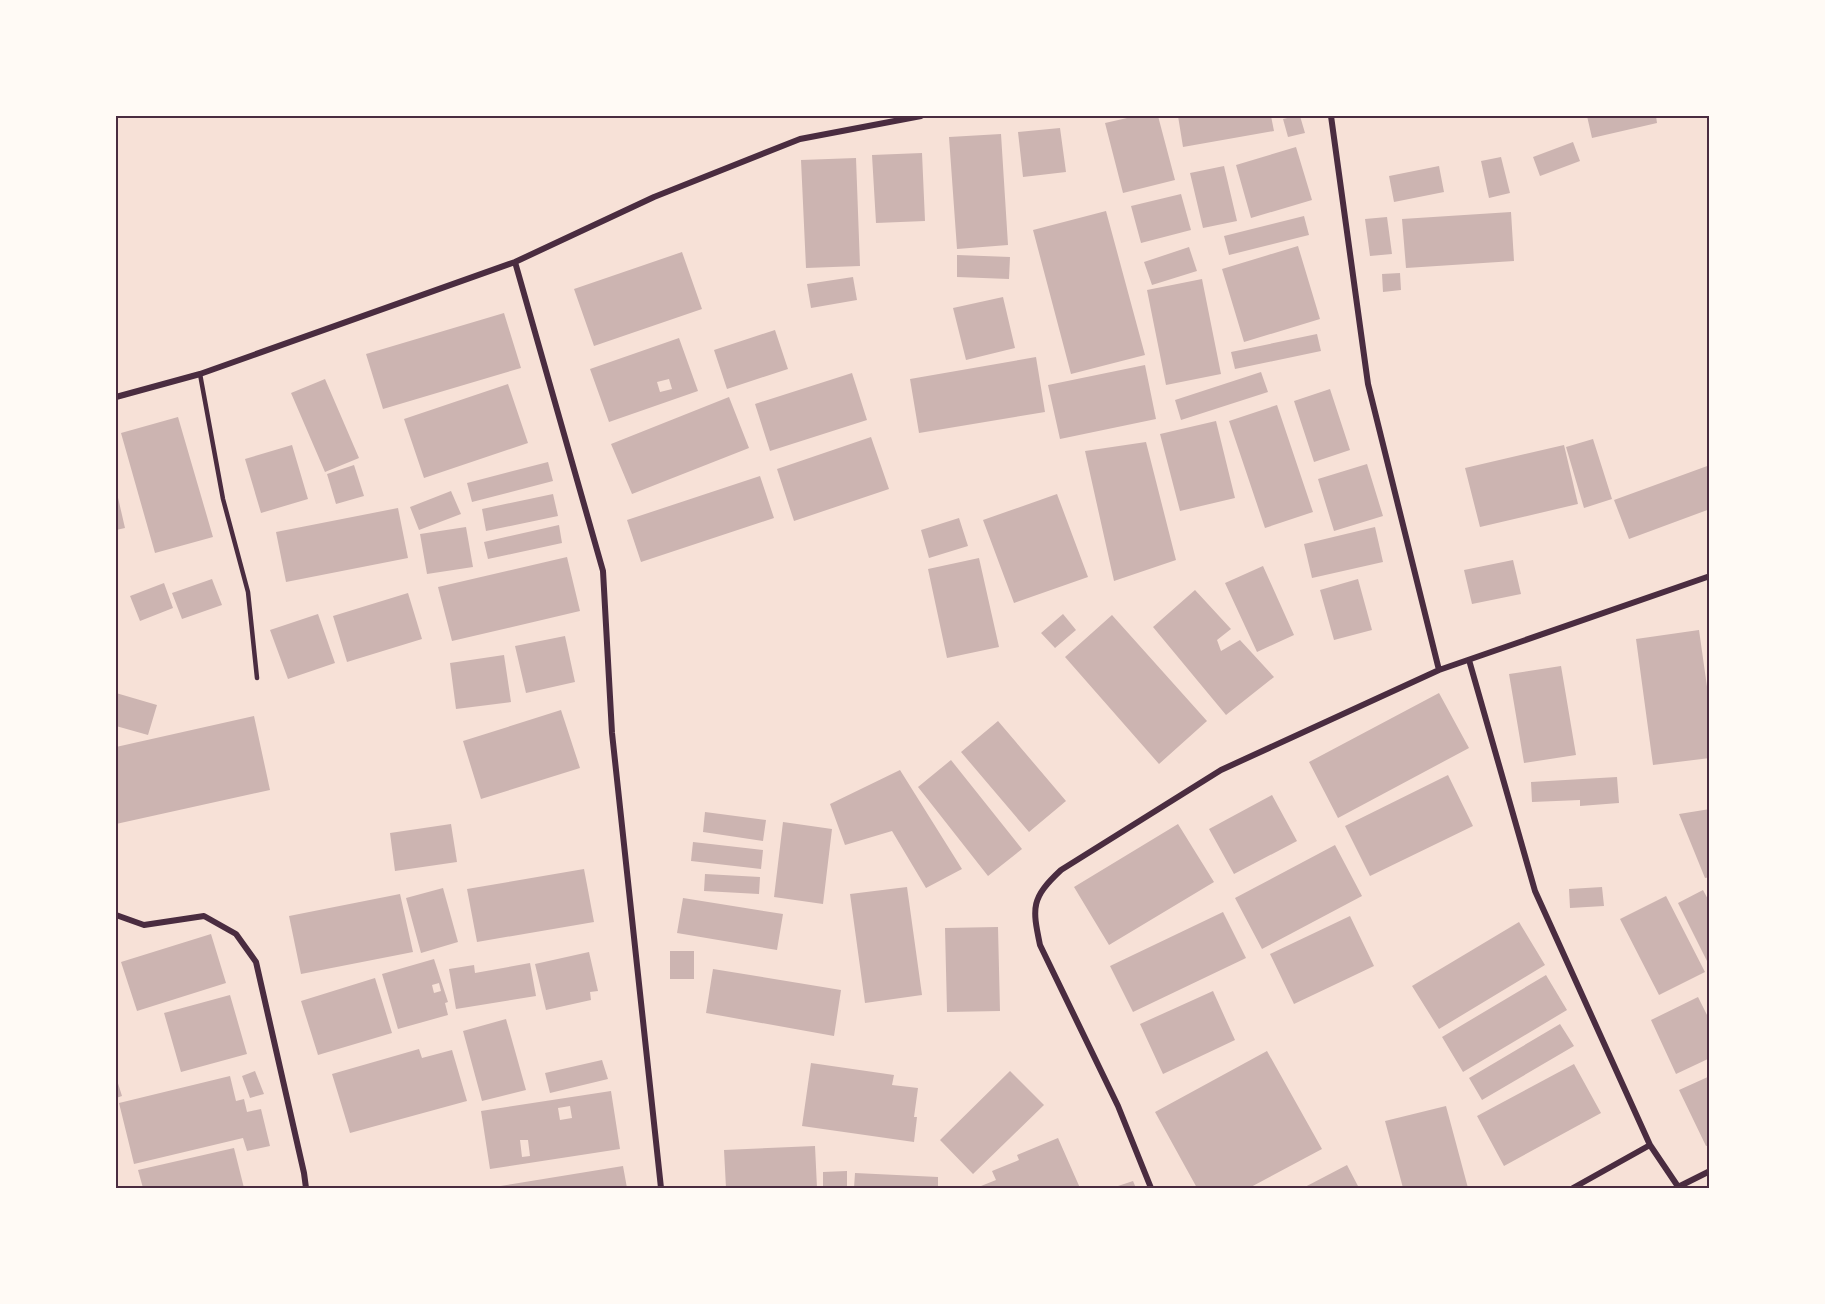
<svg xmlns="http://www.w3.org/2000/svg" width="1825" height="1304" font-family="'Space Grotesk',sans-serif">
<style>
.building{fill:#ccb4b1;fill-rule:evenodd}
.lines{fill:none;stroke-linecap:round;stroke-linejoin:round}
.service{stroke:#4a2c40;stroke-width:4.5}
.minor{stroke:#4a2c40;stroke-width:6}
.neatline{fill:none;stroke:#4a2c40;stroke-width:2}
</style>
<rect width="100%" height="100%" fill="#f7e1d7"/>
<!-- building -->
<path class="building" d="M1136 116H1158L1175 180 1123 193 1105 123Z
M1178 116H1271L1274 131 1183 147Z
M1296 116H1300L1305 133 1288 137 1283 119Z
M1587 116H1656L1657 123 1592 138Z
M1060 128 1066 172 1023 177 1018 132Z
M1001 134 1008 245 957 249 949 137Z
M1573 142 1580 161 1540 176 1533 157Z
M1296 147 1312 200 1251 218 1236 165Z
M922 153 925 221 876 223 872 155Z
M1501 157 1510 193 1489 198 1481 161Z
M856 158 860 266 806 268 801 160Z
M1224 166 1237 221 1203 228 1190 173Z
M1439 166 1444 192 1394 202 1389 176Z
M1181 194 1191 230 1141 243 1131 206Z
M1106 211 1145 355 1071 374 1033 230Z
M1511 212 1514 261 1406 268 1402 219Z
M1304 216 1309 235 1229 255 1224 236Z
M1387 217 1392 254 1370 256 1365 219Z
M1298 246 1320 319 1244 342 1222 269Z
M1189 247 1197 271 1152 285 1144 262Z
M682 252 702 309 594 346 574 289Z
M957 255 1010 257 1009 279 957 277Z
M1400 273 1401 290 1383 292 1382 274Z
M853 277 857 300 811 308 807 284Z
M1202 279 1221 374 1166 385 1147 290Z
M1003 297 1015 348 966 360 953 308Z
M504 313 521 368 383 409 366 354Z
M775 330 788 369 727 389 714 350Z
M1317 334 1321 351 1235 369 1231 352Z
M679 338 698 391 609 422 590 369ZM669 379 672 389 660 392 657 382Z
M1036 357 1045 412 919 433 910 379Z
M1145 365 1156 419 1060 439 1048 385Z
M1261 372 1268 392 1181 420 1175 400Z
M852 373 867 420 770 451 755 404Z
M325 379 359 458 325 472 291 393Z
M508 384 528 443 424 478 404 419Z
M1330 389 1350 450 1314 462 1294 401Z
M729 397 749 448 632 494 611 444Z
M1277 405 1313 512 1265 528 1229 421Z
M178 417 213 537 155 553 121 433Z
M1216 421 1235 498 1180 511 1160 434Z
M871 437 889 489 794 521 777 469Z
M1593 439 1612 499 1584 508 1566 447Z
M1146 442 1176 560 1114 581 1085 451Z
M292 445 308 499 261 513 245 459Z
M1564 445 1578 504 1480 527 1465 468Z
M548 462 553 481 472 502 467 483Z
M1367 464 1383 516 1334 531 1318 479Z
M354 465 364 496 336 504 327 474Z
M1710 465V509L1629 539 1614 500Z
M760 476 774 518 641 562 627 520Z
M116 489 125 528 116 530Z
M451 491 461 514 419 530 410 507Z
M553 494 558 516 486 531 482 509Z
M1057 494 1088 577 1014 603 983 520Z
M398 508 408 558 286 582 276 532Z
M959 518 968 546 929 558 921 530Z
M559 525 562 543 488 559 484 542Z
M466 527 473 567 427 574 420 534Z
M1375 527 1383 562 1312 578 1304 544Z
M567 557 580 611 452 641 438 587Z
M979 558 999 647 947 658 928 569Z
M1513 560 1521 594 1472 604 1464 570Z
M1263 566 1294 635 1257 652 1225 583Z
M212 579 222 605 182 619 172 593Z
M1358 579 1372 630 1334 640 1320 590Z
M164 583 173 608 140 621 130 596Z
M1195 590 1231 629 1217 640 1221 651 1240 640 1274 677 1226 715 1153 627Z
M408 593 422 639 347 662 333 616Z
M318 614 335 663 288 679 270 630Z
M1063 614 1076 630 1055 648 1041 633Z
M1112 615 1207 721 1159 764 1065 657Z
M1699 630 1710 708V758L1653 765 1636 639Z
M565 636 575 682 526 693 515 646Z
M504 655 511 702 456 709 450 663Z
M1561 666 1576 755 1524 763 1509 674Z
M116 693 157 705 148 735 116 726Z
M1439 693 1469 748 1338 818 1309 762Z
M561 710 580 768 481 799 463 741Z
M254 716 270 790 116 824V747Z
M998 721 1066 801 1029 832 961 752Z
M951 760 1022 849 988 876 918 787Z
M900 770 962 869 926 888 892 831 845 845 830 804Z
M1448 775 1473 826 1370 876 1345 826Z
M1617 777 1619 803 1580 806V800L1532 802 1531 782Z
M1272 795 1297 841 1234 874 1209 829Z
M1710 809V877L1705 878 1679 814Z
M705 812 766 820 763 841 703 832Z
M783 822 832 829 823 904 774 897Z
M451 824 457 862 395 871 390 833Z
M1178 824 1214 882 1109 945 1074 887Z
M693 842 763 850 761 869 691 861Z
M1335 845 1362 896 1262 949 1235 898Z
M584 869 594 922 477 942 467 889Z
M705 874 760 877 759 894 704 891Z
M907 887 922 995 865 1003 850 894Z
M1602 887 1604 906 1570 908 1569 889Z
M443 888 458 942 421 953 406 898Z
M1703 890 1710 903V967L1678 903Z
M400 894 413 952 301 974 289 916Z
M1666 896 1705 972 1659 995 1620 919Z
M683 898 783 914 777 950 677 933Z
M1223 912 1246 958 1133 1012 1110 966Z
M1350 916 1374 966 1294 1004 1270 954Z
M1519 922 1545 965 1439 1029 1412 986Z
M998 927 1000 1011 947 1012 945 928Z
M211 934 226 983 137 1011 121 962Z
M670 951H694V979H670Z
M589 952 598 991 590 992 591 1000 546 1010 535 964Z
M434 959 448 1002 445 1003 448 1015 398 1029 382 974ZM439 983 441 991 434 993 432 985Z
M530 963 536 996 456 1009 449 969 474 965 475 973Z
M713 969 841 990 834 1036 706 1013Z
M1546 975 1567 1010 1463 1072 1442 1037Z
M375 978 392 1033 318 1055 301 1001Z
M1213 991 1235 1040 1163 1074 1140 1024Z
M230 995 247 1054 181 1072 164 1013Z
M1698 997 1710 1021V1058L1676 1074 1651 1020Z
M506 1019 526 1090 482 1101 463 1031Z
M1560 1024 1574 1046 1482 1100 1469 1078Z
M419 1049 422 1058 452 1050 467 1101 350 1133 332 1074Z
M1267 1051 1322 1149 1249 1188H1197L1155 1112Z
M602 1060 608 1079 550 1093 545 1073Z
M811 1063 894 1075 892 1085 918 1088 914 1117H917L914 1142 802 1126Z
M1574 1064 1601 1113 1504 1166 1477 1116Z
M255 1071 264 1094 250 1098 242 1076Z
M1010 1071 1044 1105 973 1174 940 1140Z
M230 1076 236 1101 244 1099 247 1112 261 1109 270 1146 247 1151 243 1138 134 1164 119 1103Z
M1710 1076V1145L1706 1146 1679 1090Z
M116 1077 122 1096 116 1098Z
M611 1091 620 1149 490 1169 481 1111ZM570 1106 572 1118 560 1120 558 1108ZM520 1140H528L530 1156 522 1157Z
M1446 1106 1468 1188H1403L1385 1121Z
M1058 1138 1080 1188H976L996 1180 992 1171 1019 1160 1017 1155Z
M815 1146 817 1188H726L724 1150Z
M234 1148 244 1188H143L138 1170Z
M1347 1165 1359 1188H1303Z
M623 1166 627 1188H495L494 1187Z
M847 1171V1188H823V1172Z
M855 1173 938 1177V1188H854Z
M1133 1181 1136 1188H1116L1115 1187Z"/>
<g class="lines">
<!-- service -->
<path class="service" d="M200 374 223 499 248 592 257 678"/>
<!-- minor -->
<path class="minor" d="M1331 116 1368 384 1439 670
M515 262 603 571 612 733 661 1188
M116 397 200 374 515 262 654 197 800 139 921 116
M1469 660 1535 891 1650 1145 1679 1188
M116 915 144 925 204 916 236 934 256 962 304 1173 306 1188
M1678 1187 1710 1171
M1151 1188 1118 1106 1040 945C1032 907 1031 898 1061 870L1221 770 1439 670 1710 576
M1573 1188 1650 1145"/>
</g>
<!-- border -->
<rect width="1825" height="1304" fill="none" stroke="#fffaf5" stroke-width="234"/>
<rect x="117" y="117" width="1591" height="1070" class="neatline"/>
</svg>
